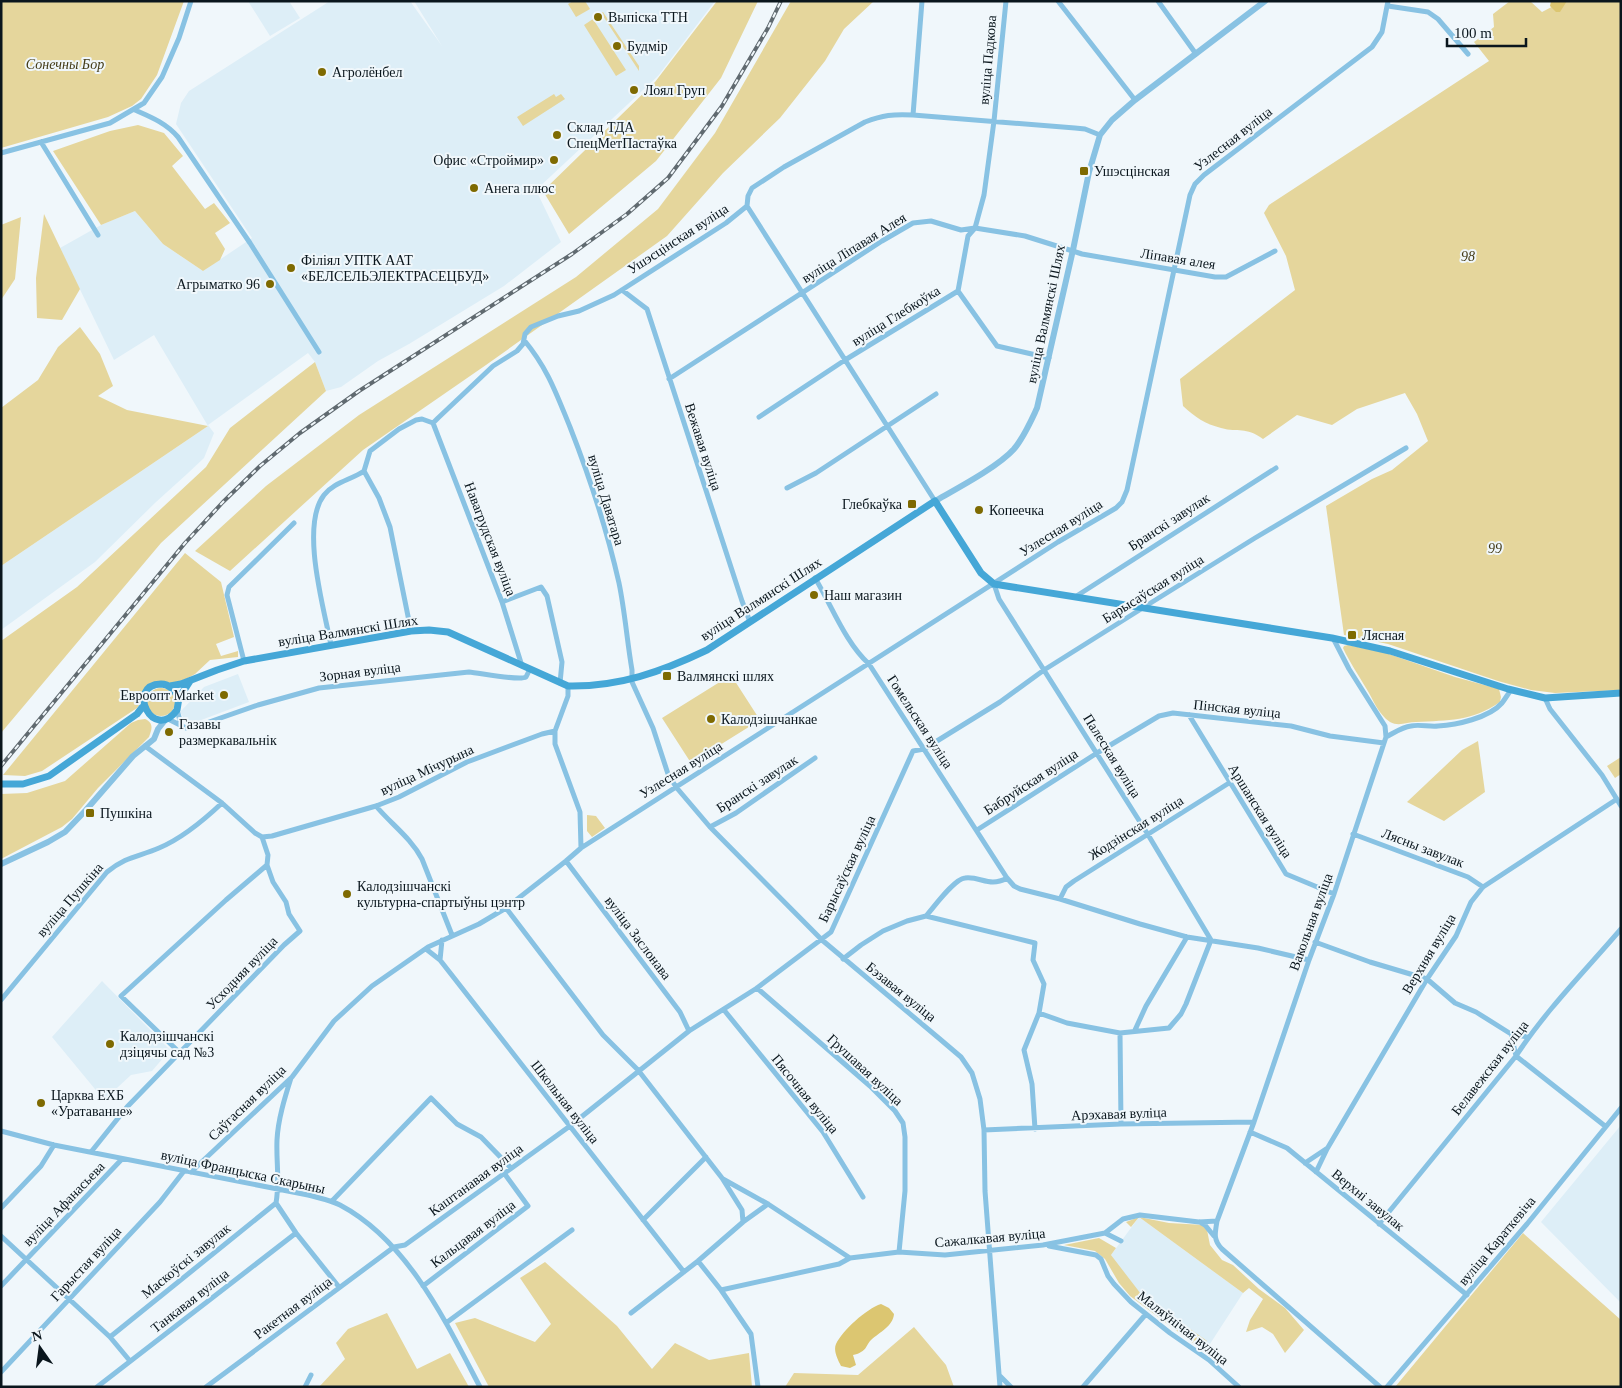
<svg xmlns="http://www.w3.org/2000/svg" width="1622" height="1388" font-family="'Times New Roman',serif">
<style>
.built{fill:#ddeef7}
.green{fill:#e5d69c}
.water{fill:#dcc671}
.lines{fill:none;stroke-linecap:round;stroke-linejoin:round}
.minor{stroke:#88c2e3;stroke-width:5}
.tertiary{stroke:#88c2e3;stroke-width:6}
.secondary{stroke:#45a7d7;stroke-width:7}
.rail-casing{stroke:#606a70;stroke-width:4}
.rail{stroke:#f0f7fb;stroke-width:2;stroke-dasharray:5.5;stroke-linecap:butt}
.poi-dot{fill:#7e6a01;stroke:#f0f7fb;stroke-width:2}
.labels{text-anchor:middle;dominant-baseline:central;stroke-width:4;stroke-linejoin:round;paint-order:stroke}
.poi-label{font-size:14px;fill:#0a161d;stroke:#f0f7fb;text-anchor:start}
.street-label{font-size:14px;fill:#0a161d;stroke:#f0f7fb}
.park-label{font-size:14px;font-style:italic;fill:#433a15;stroke:#f0f7fb}
</style>
<rect width="100%" height="100%" fill="#f0f7fb"/>
<!-- built -->
<path class="built" d="M248 1H289L300 18 270 36Z
M330 1H410L442 46 414 1H715L658 76 536 190 561 242 504 286 409 344 378 361 341 387 326 391 315 362 308 353 208 425 214 433 204 458 187 474 156 502 95 562 1 630V566L208 426 154 335 114 360 60 248 101 225 135 211 163 244 203 271 252 238 176 124 181 103 189 91Z
M238 674 249 702 188 725 180 712 204 687Z
M102 981 170 1050 152 1071 131 1075 104 1100 52 1037Z
M1621 1125V1303L1541 1222Z
M1139 1217 1243 1293 1208 1347 1132 1291 1111 1255Z"/>
<!-- green -->
<path class="green" d="M1 1H184L157 75 141 99 132 106 108 117 1 148Z
M573 1H585L590 9 576 17 568 4Z
M717 1H758L721 78 656 161 569 234 543 191 655 82Z
M791 1H874L844 29 825 61 780 118 723 173 667 236 486 365 363 450 230 571 195 551 266 486 359 415 576 277 658 209 715 133Z
M1510 1H1530L1542 12 1563 1H1621V690L1555 693 1531 690 1498 681 1388 644 1344 635 1326 506 1372 479 1392 470 1428 441 1417 414 1405 393 1357 409 1332 425 1297 415 1263 439C1245 426 1239 433 1221 428 1205 424 1195 417 1183 406L1180 379 1295 290 1286 256 1264 213 1269 205 1489 61 1474 42 1494 27 1493 14Z
M603 12 639 66V71L601 13Z
M593 19 626 70 616 76 584 25Z
M554 94 556 97 561 94 565 99 523 126 517 117Z
M138 125 164 133 183 156 172 166 205 209 214 203 230 223 215 233 225 249 220 260 203 271 163 244 135 211 101 225 53 151 110 131Z
M44 214 80 289 62 320 37 318 36 278Z
M21 217 15 279 1 300V225Z
M80 327 100 354 113 386 98 396 127 410 208 426 1 566V408L38 380 58 347Z
M315 362 326 391 161 543 1 733V641L77 587 206 467 230 428Z
M185 553 221 582 234 637 216 644 221 656 238 651V657L210 660 195 674 186 679 143 692 140 704 137 708 42 771 25 776 3 775Z
M1348 645 1386 653 1455 677 1499 689 1501 697 1500 702C1471 722 1449 720 1416 722 1407 722 1399 727 1390 722 1378 714 1373 699 1366 688 1358 674 1350 663 1343 648L1344 646Z
M731 675 760 720 691 763 662 718Z
M147 702a14 14 0 1 1 28 0a14 14 0 1 1-28 0Z
M145 719C154 723 152 729 149 737L98 788 72 819 62 827 1 859V794L27 793 65 781 131 723 138 720Z
M1478 741 1485 792 1444 821 1407 802 1462 750Z
M1621 757V774L1615 778 1607 766Z
M587 815 596 816 605 828 592 837 587 831Z
M1139 1217 1169 1223 1204 1225 1207 1230 1210 1245 1222 1260 1233 1265 1259 1289 1285 1308 1304 1330 1285 1353 1273 1334 1262 1327 1246 1332 1250 1320 1263 1299 1249 1288 1243 1293 1139 1217 1131 1227 1126 1222Z
M1523 1233 1621 1320V1387H1395Z
M1099 1238 1116 1248 1111 1255 1141 1294 1207 1341 1201 1349 1130 1296 1119 1283 1105 1259 1095 1251 1064 1245Z
M545 1262 617 1326 652 1369 675 1343 709 1360 749 1353 752 1387H489L455 1323 475 1318 535 1342 551 1324 520 1278Z
M387 1313 417 1369 450 1353 469 1387H319L345 1359 336 1343 348 1329Z
M914 1327 946 1365 954 1387H785L794 1373 858 1375Z"/>
<!-- water -->
<path class="water" d="M1551 1H1567L1560 12H1556L1550 6Z
M881 1304 889 1308 894 1314C893 1326 880 1332 871 1340 867 1344 866 1350 861 1352 858 1354 856 1354 853 1355L856 1365 850 1368 841 1366C838 1360 833 1351 836 1344 843 1330 866 1309 881 1304Z"/>
<g class="lines">
<!-- minor -->
<path class="minor" d="M1006 1 994 121 984 195 975 228 968 236 958 291 997 346 1049 358
M1058 1 1135 100
M1158 1 1196 54
M1388 6 1428 12 1438 19 1468 54
M135 110C151 117 166 123 178 137L250 243 319 352
M913 115 922 1
M41 142 98 235
M1 153 110 123 144 103 162 77 179 38 191 1
M747 206 935 501
M622 290 647 309 742 601 750 622
M524 340C548 369 556 393 570 427 590 478 607 530 619 583 625 612 627 641 632 670V682L653 728 668 774 676 787 710 827 822 940 941 1040 961 1057 972 1073 980 1099 984 1130 985 1191 1000 1387
M669 379 882 241 913 223 931 221 961 230 975 228 1025 236 1082 254 1215 277H1226L1275 251
M759 417 845 360 958 291
M433 423 502 602 522 666
M364 471 379 498 390 527 411 631
M787 488 816 473 936 394
M815 578C832 606 845 642 869 664L1007 878 1014 886 1020 889 1060 899 1140 924 1187 937 1258 948 1309 960
M994 584 999 599 1147 833 1211 940 1186 1004 1181 1014 1169 1028 1120 1033 1067 1023 1039 1013
M1075 597 1276 468
M502 602 541 587 547 596 562 662 560 683
M1333 638 1349 669 1385 726 1386 737 1334 894 1309 960 1254 1122 1217 1221C1215 1233 1213 1240 1222 1249L1380 1387
M331 645C324 609 300 526 324 495 334 482 351 480 364 471L370 451 399 429 416 420 422 419 433 423 438 418 493 366 517 351 523 344 525 334 531 327 558 316 579 311 614 295 726 223 747 206 748 196 752 188 784 167 865 122C883 115 893 114 913 115L1075 128 1085 129 1100 135
M244 661 227 595 229 587 294 523
M568 686V696L555 731V744L580 812 581 848
M1545 698 1550 709 1602 775 1621 806
M177 710 181 724
M1189 715 1286 874 1334 894
M168 719 186 728H192L258 705 319 688 469 672C480 673 520 681 526 677L530 669
M1386 737C1394 733 1402 727 1411 726 1419 724 1429 727 1438 726 1456 725 1489 718 1502 703 1505 699 1508 694 1511 690
M376 806C391 824 411 838 422 859L452 935
M710 827 736 813 815 758
M977 830 1097 753 1159 716 1173 713 1291 726 1330 736 1384 743
M1353 834 1468 877 1483 887
M262 837 272 836 376 806 399 797 467 762 542 734 555 731
M566 861 680 1012 689 1031
M1060 899 1066 887 1074 881 1229 783
M506 908 603 1035 638 1070 722 1178 742 1210 743 1222
M926 916C934 907 954 879 965 878 981 876 989 888 1007 878
M1315 942 1370 962 1427 979 1455 1003 1476 1012 1511 1034 1528 1037
M426 949 440 960 684 1272
M843 959 861 945 883 931 907 921 926 916 1035 943 1033 960 1044 984 1039 1013 1024 1050 1032 1084 1035 1129
M440 960 442 940
M757 988 870 1086 895 1111 903 1123 905 1137V1191L899 1252
M1 1000 107 872C127 856 138 857 159 848 183 838 204 820 222 803
M724 1010 823 1132 863 1197
M1135 1030 1146 1006 1187 937
M1120 1033 1121 1124
M1511 1034 1516 1056 1605 1126
M180 1053 121 996 226 900 267 865
M291 1078C285 1097 278 1119 277 1140 276 1162 280 1180 276 1203L296 1233 339 1287
M984 1130 1121 1124 1254 1122
M1 1131 54 1145 308 1195C319 1198 330 1200 340 1205 408 1241 446 1322 480 1387
M1250 1132 1287 1148 1467 1295
M91 1152 127 1107 284 945 300 931 289 914 286 902 273 882 267 865 268 855 262 837 255 833 222 803 145 746
M1305 1163 1326 1149
M191 1172 292 1077 334 1021 372 986 428 947 479 924 506 908 566 861 581 848 1058 542 1116 508 1122 502 1127 490 1190 195 1195 184 1204 175 1372 47 1382 32 1388 1
M1316 1172 1327 1149 1427 979 1456 936 1471 902 1483 887 1617 799
M723 1179 768 1204 850 1258
M332 1201 431 1098 457 1124 481 1137 511 1168
M1 1208 41 1166 54 1145
M643 1220 706 1157
M1200 1222 1205 1225 1214 1236
M1379 1224 1516 1056C1546 1010 1585 971 1621 929
M1105 1233 1121 1241
M1 1236 110 1337 130 1361
M1049 1246 1096 1255 1101 1259 1108 1276 1114 1284 1131 1302 1170 1333 1209 1360 1239 1387
M698 1261 721 1290 751 1334 758 1387
M1 1286 122 1159
M423 1286 528 1206 504 1173
M721 1290 839 1264 850 1258 899 1252 945 1255 1043 1245 1105 1233 1123 1219 1140 1215 1199 1222 1217 1221
M631 1313 698 1261 743 1222 768 1204
M446 1323 572 1230
M110 1337 276 1203
M1 1372 160 1202 184 1171
M1000 1376 1011 1387
M97 1387 296 1233
M206 1387 394 1247 405 1245 570 1126 689 1031 757 988 831 932 913 751 924 749 1000 702 1044 670 1149 604 1255 538 1406 448
M305 1387 311 1375
M1083 1387 1146 1314
M1387 1387 1527 1224 1621 1108"/>
<!-- tertiary -->
<path class="tertiary" d="M935 501C956 489 998 467 1014 449 1024 437 1030 423 1037 408L1073 250 1089 172 1100 135 1112 120 1135 100 1265 1
M1 864 48 842 65 832 86 810 133 756 154 739 158 729 166 719"/>
<!-- secondary -->
<path class="secondary" d="M170 686 181 684 217 670 244 661 411 631 429 630 448 632 568 686C619 687 661 672 707 650L935 501 981 573 994 584 1332 638 1390 651 1508 689 1545 698 1621 693
M179 698C175 691 170 684 161 684 125 685 153 743 177 710L179 698 190 681
M1 784H23L49 776 137 714 144 705"/>
<!-- rail casing -->
<g class="rail-casing">
<path id="rail" d="M1 766 185 543 223 502 260 466 300 433 359 391 572 254 627 214 668 178 722 106 768 28 781 1"/>
</g>
<!-- rail -->
<use href="#rail" class="rail"/>
</g>
<!-- markers -->
<g class="poi-dot">
<circle cx="598" cy="17" r="5"/>
<circle cx="617" cy="46" r="5"/>
<circle cx="322" cy="72" r="5"/>
<circle cx="634" cy="90" r="5"/>
<circle cx="557" cy="135" r="5"/>
<circle cx="554" cy="160" r="5"/>
<rect x="1079" y="166" width="10" height="10" rx="2.5"/>
<circle cx="474" cy="188" r="5"/>
<circle cx="291" cy="268" r="5"/>
<circle cx="270" cy="284" r="5"/>
<rect x="907" y="499" width="10" height="10" rx="2.5"/>
<circle cx="979" cy="510" r="5"/>
<circle cx="814" cy="595" r="5"/>
<rect x="1347" y="630" width="10" height="10" rx="2.5"/>
<rect x="662" y="671" width="10" height="10" rx="2.5"/>
<circle cx="224" cy="695" r="5"/>
<circle cx="711" cy="719" r="5"/>
<circle cx="169" cy="732" r="5"/>
<rect x="85" y="808" width="10" height="10" rx="2.5"/>
<circle cx="347" cy="894" r="5"/>
<circle cx="110" cy="1044" r="5"/>
<circle cx="41" cy="1103" r="5"/>
</g>
<g class="labels">
<!-- poi labels -->
<g class="poi-label">
<text x="608" y="17">Выпіска ТТН</text>
<text x="627" y="46">Будмір</text>
<text x="332" y="72">Агролёнбел</text>
<text x="644" y="90">Лоял Груп</text>
<text x="567" y="127">Склад ТДА<tspan x="567" dy="16">СпецМетПастаўка</tspan></text>
<text x="544" y="160" text-anchor="end">Офис «Строймир»</text>
<text x="1094" y="171">Ушэсцінская</text>
<text x="484" y="188">Анега плюс</text>
<text x="301" y="260">Філіял УПТК ААТ<tspan x="301" dy="16">«БЕЛСЕЛЬЭЛЕКТРАСЕЦБУД»</tspan></text>
<text x="260" y="284" text-anchor="end">Агрыматко 96</text>
<text x="902" y="504" text-anchor="end">Глебкаўка</text>
<text x="989" y="510">Копеечка</text>
<text x="824" y="595">Наш магазин</text>
<text x="1362" y="635">Лясная</text>
<text x="677" y="676">Валмянскі шлях</text>
<text x="214" y="695" text-anchor="end">Евроопт Market</text>
<text x="721" y="719">Калодзішчанкае</text>
<text x="179" y="724">Газавы<tspan x="179" dy="16">размеркавальнік</tspan></text>
<text x="100" y="813">Пушкіна</text>
<text x="357" y="886">Калодзішчанскі<tspan x="357" dy="16">культурна-спартыўны цэнтр</tspan></text>
<text x="120" y="1036">Калодзішчанскі<tspan x="120" dy="16">дзіцячы сад №3</tspan></text>
<text x="51" y="1095">Царква ЕХБ<tspan x="51" dy="16">«Уратаванне»</tspan></text>
</g>
<!-- street labels -->
<g class="street-label">
<text transform="translate(988 60) rotate(-85)">вуліца Падкова</text>
<text transform="translate(1233 139) rotate(-38)">Узлесная вуліца</text>
<text transform="translate(678 239) rotate(-33)">Ушэсцінская вуліца</text>
<text transform="translate(854 248) rotate(-32)">вуліца Ліпавая Алея</text>
<text transform="translate(1178 259) rotate(9)">Ліпавая алея</text>
<text transform="translate(1046 314) rotate(-78)">вуліца Валмянскі Шлях</text>
<text transform="translate(896 316) rotate(-32)">вуліца Глебкоўка</text>
<text transform="translate(703 447) rotate(72)">Вежавая вуліца</text>
<text transform="translate(606 500) rotate(73)">вуліца Даватара</text>
<text transform="translate(1169 522) rotate(-33)">Бранскі завулак</text>
<text transform="translate(1061 528) rotate(-32)">Узлесная вуліца</text>
<text transform="translate(490 539) rotate(69)">Навагрудская вуліца</text>
<text transform="translate(1153 589) rotate(-32)">Барысаўская вуліца</text>
<text transform="translate(761 599) rotate(-33)">вуліца Валмянскі Шлях</text>
<text transform="translate(348 631) rotate(-9)">вуліца Валмянскі Шлях</text>
<text transform="translate(360 672) rotate(-7)">Зорная вуліца</text>
<text transform="translate(1237 709) rotate(6)">Пінская вуліца</text>
<text transform="translate(920 722) rotate(57)">Гомельская вуліца</text>
<text transform="translate(1112 756) rotate(58)">Палеская вуліца</text>
<text transform="translate(427 770) rotate(-25)">вуліца Мічурына</text>
<text transform="translate(681 770) rotate(-32)">Узлесная вуліца</text>
<text transform="translate(1031 782) rotate(-33)">Бабруйская вуліца</text>
<text transform="translate(757 784) rotate(-33)">Бранскі завулак</text>
<text transform="translate(1260 811) rotate(58)">Аршанская вуліца</text>
<text transform="translate(1136 828) rotate(-32)">Жодзінская вуліца</text>
<text transform="translate(1423 848) rotate(21)">Лясны завулак</text>
<text transform="translate(847 869) rotate(-65)">Барысаўская вуліца</text>
<text transform="translate(70 900) rotate(-49)">вуліца Пушкіна</text>
<text transform="translate(1311 922) rotate(-70)">Вакольная вуліца</text>
<text transform="translate(638 938) rotate(53)">вуліца Заслонава</text>
<text transform="translate(1429 954) rotate(-59)">Верхняя вуліца</text>
<text transform="translate(242 973) rotate(-46)">Усходняя вуліца</text>
<text transform="translate(901 992) rotate(39)">Бэзавая вуліца</text>
<text transform="translate(1490 1068) rotate(-52)">Белавежская вуліца</text>
<text transform="translate(865 1070) rotate(43)">Грушавая вуліца</text>
<text transform="translate(805 1094) rotate(51)">Пясочная вуліца</text>
<text transform="translate(565 1102) rotate(52)">Школьная вуліца</text>
<text transform="translate(247 1103) rotate(-44)">Саўгасная вуліца</text>
<text transform="translate(1119 1114) rotate(-2)">Арэхавая вуліца</text>
<text transform="translate(243 1172) rotate(12)">вуліца Францыска Скарыны</text>
<text transform="translate(476 1180) rotate(-36)">Каштанавая вуліца</text>
<text transform="translate(1368 1200) rotate(39)">Верхні завулак</text>
<text transform="translate(64 1204) rotate(-46)">вуліца Афанасьева</text>
<text transform="translate(473 1234) rotate(-37)">Кальцавая вуліца</text>
<text transform="translate(990 1238) rotate(-5)">Сажалкавая вуліца</text>
<text transform="translate(1497 1241) rotate(-50)">вуліца Караткевіча</text>
<text transform="translate(186 1261) rotate(-39)">Маскоўскі завулак</text>
<text transform="translate(86 1264) rotate(-47)">Гарыстая вуліца</text>
<text transform="translate(190 1301) rotate(-38)">Танкавая вуліца</text>
<text transform="translate(293 1308) rotate(-37)">Ракетная вуліца</text>
<text transform="translate(1183 1328) rotate(38)">Маляўнічая вуліца</text>
</g>
<!-- park labels -->
<g class="park-label">
<text x="65" y="64">Сонечны Бор</text>
<text x="1468" y="256">98</text>
<text x="1495" y="548">99</text>
</g>
</g>
<!-- border -->
<rect width="1622" height="1388" fill="none" stroke="#0a161d" stroke-width="5"/>
<!-- north arrow -->
<g transform="translate(40 1348) rotate(346)" stroke="#f0f7fb" stroke-width="4" paint-order="stroke">
<path d="M0-4L9 19L0 12L-9 19Z" fill="#0a161d"/>
<text y="-8" font-size="14" font-weight="bold" text-anchor="middle" fill="#0a161d">N</text>
</g>
<!-- scale -->
<path d="M1447 38v8h79v-8" fill="none" stroke="#0a161d" stroke-width="2.5"/>
<text x="1454" y="38" font-size="15" fill="#0a161d" stroke="#f0f7fb" stroke-width="4" paint-order="stroke">100 m</text>
</svg>
